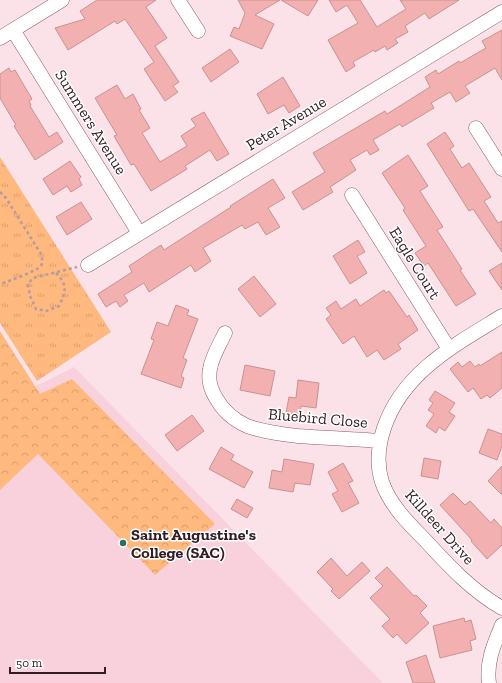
<svg xmlns="http://www.w3.org/2000/svg" width="502" height="683" font-family="'Zilla Slab',serif">
<style>
.built{fill:#f9d1dc}
.forest{fill:url(#forest-crowns)}
.park{fill:url(#park-tufts)}
.building{fill:#f2b1b0;stroke:#ca9190}
.lines{fill:none;stroke-linecap:round;stroke-linejoin:round}
.minor-casing{stroke:#8c5a69;stroke-width:15}
.path{stroke:#b39ca2;stroke-width:2.5;stroke-dasharray:3 3;stroke-linecap:butt}
.minor{stroke:#fff;stroke-width:14}
.poi-dot{fill:#2a6f64;stroke:#fff;stroke-width:1.5}
.labels{text-anchor:middle;dominant-baseline:central;stroke-width:3;stroke-linejoin:round;paint-order:stroke}
.street-label{font-size:16px;fill:#301c22;stroke:#fff}
.poi-label{font-size:16px;font-weight:bold;fill:#301c22;stroke:#fff;text-anchor:start}
</style>
<defs>
<pattern id="forest-crowns" width="20" height="18" patternUnits="userSpaceOnUse"><rect width="20" height="18" fill="#ffb87e"/><path d="M2 6a3 3 0 1 1 6 0M12 15a3 3 0 1 1 6 0" fill="none" stroke="#db9e6d"/></pattern>
<pattern id="park-tufts" width="24" height="20" patternUnits="userSpaceOnUse"><rect width="24" height="20" fill="#ffb87e"/><path d="M3 7l-1-3M5 7V3M7 7l1-3M15 17l-1-3M17 17v-4M19 17l1-3" fill="none" stroke="#db9e6d"/></pattern>
</defs>
<rect width="100%" height="100%" fill="#fae2e8"/>
<!-- built -->
<path class="built" d="M74 367 383 683H0V404Z"/>
<!-- forest -->
<path class="forest" d="M0 331 40 394 72 379 215 524 155 575 38 454 0 490Z"/>
<!-- park -->
<path class="park" d="M0 157 111 332 37 381 0 323Z"/>
<!-- building -->
<path class="building" d="M97 0H156L146 7 167 38 155 46 179 82 173 86 178 92 165 101 144 69 154 62 125 19 117 24 115 21 68 50 55 28 85 19 80 11Z
M238 0H280L255 15 274 24 262 49 230 36 234 27 239 29 245 13Z
M281 0H318L308 16Z
M329 0H360L377 27 406 9 400 0H459L429 19 425 13 405 26 408 32 395 39 398 43 387 50 385 46 375 52 374 50 353 62 355 66 346 72 328 40 358 23 347 5 336 12Z
M502 30V80L495 68 465 86 470 93 456 102 450 92 431 103 434 108 402 127 400 124 373 140 379 150 370 155 367 150 350 160 356 170 330 187 333 192 303 210 292 192 325 172 313 153 385 111 387 114 430 87 425 77 436 70 438 74 459 61 460 63 486 48 482 41Z
M230 49 239 62 211 82 202 68Z
M9 68 11 72 15 70 32 99 29 101 31 105 30 106 49 137 57 132 63 142 35 160 14 126 16 125 0 98V74Z
M283 77 300 106 289 113 284 105 268 114 257 94Z
M117 85 125 99 133 94 141 109 139 110 150 128 142 133 160 162 187 146 181 136 196 126 191 119 204 112 229 154 217 161 210 150 185 166 187 169 151 191 134 164 131 165 114 136 117 135 95 98Z
M445 132 454 146 450 149 462 168 469 163 491 197 484 201 498 223 502 221V252L473 209 469 211 427 144Z
M408 155 428 186 420 191 443 227 437 230 462 269 460 270 476 294 456 306 428 263 424 266 415 253 426 246 403 210 405 208 382 173Z
M70 161 81 177 79 179 82 185 71 192 67 186 53 195 43 179Z
M273 179 285 198 268 208 280 227 266 235 258 222 245 229 242 225 203 248 211 261 195 272 191 265 149 292 144 283 124 295 128 301 120 307 116 301 106 307 98 294 132 272 129 266 161 245 164 250 231 207 230 206Z
M81 202 92 219 67 235 56 217Z
M358 240 365 252 357 256 367 273 350 284 333 256Z
M502 263V290L489 271Z
M254 276 276 304 260 317 238 289Z
M384 290 386 293 389 291 407 317 409 315 418 330 398 344 401 349 384 360 377 350 367 357 354 336 343 344 326 319 331 315 326 308 336 301 341 309 356 299 360 306Z
M176 305 189 310 187 315 198 319 183 358 187 360 181 376 184 378 181 388 141 374 154 340 151 339 157 322 168 326Z
M502 352V388L490 398 487 395 481 399 473 388 468 392 450 369 458 362 462 367 470 361 475 367 479 364 480 366Z
M245 365 275 371 270 396 240 390Z
M298 380 319 383 316 408 301 406 300 415 286 413 289 397 296 398Z
M435 391 455 403 449 412 455 416 445 431 439 427 436 433 426 426 434 414 428 410 433 403 429 400Z
M192 415 204 431 177 451 165 435Z
M488 429 502 434V446L497 460 479 453Z
M221 447 234 455 231 460 253 472 244 488 209 469Z
M424 458 441 461 438 479 421 476Z
M284 459 314 464 310 485 295 483 293 492 269 488 272 470 282 472Z
M343 463 353 481 348 483 359 503 342 512 332 494 338 491 328 472Z
M502 466V495L488 481Z
M453 493 465 505 470 501 491 523 494 519 502 528V545L487 559 471 541 472 540 440 505Z
M237 499 253 508 247 518 231 509Z
M331 558 347 576 362 562 370 571 339 599 331 591 333 589 317 572Z
M387 567 414 596 416 595 427 606 420 613 429 623 406 644 397 634 393 638 382 626 390 619 370 598 383 586 375 578Z
M464 618 465 622 471 620 476 639 470 641 472 650 440 658 433 626Z
M426 655 435 683H413L406 662Z"/>
<g class="lines">
<!-- minor casing -->
<g class="minor-casing">
<path id="minor" d="M178 0 198 31
M13 30 139 233
M0 38 62 0
M476 128 502 169
M352 195 449 349
M88 265 502 12
M502 316C455 345 403 372 384 428 378 446 376 463 382 482 390 505 408 523 425 540 448 565 472 591 502 608
M225 333C220 344 212 356 210 369 208 379 211 390 216 398 223 411 234 420 247 426 263 432 281 434 298 436 325 438 352 439 380 441
M489 683C486 662 494 644 502 625"/>
</g>
<!-- path -->
<path class="path" d="M0 192 6 198 41 254C42 258 43 262 41 266 37 271 7 282 0 284
M56 273C68 285 66 291 59 306L46 311 36 309 30 296 28 284 33 278 77 267"/>
<!-- minor -->
<use href="#minor" class="minor"/>
</g>
<!-- markers -->
<circle class="poi-dot" cx="123" cy="543" r="4"/>
<g class="labels">
<!-- street labels -->
<g class="street-label">
<text transform="translate(91 122) rotate(58)">Summers Avenue</text>
<text transform="translate(286 123) rotate(-31)">Peter Avenue</text>
<text transform="translate(415 263) rotate(58)">Eagle Court</text>
<text transform="translate(318 418) rotate(5)">Bluebird Close</text>
<text transform="translate(440 527) rotate(48)">Killdeer Drive</text>
</g>
<!-- poi labels -->
<g class="poi-label">
<text x="131" y="534">Saint Augustine's<tspan x="131" dy="18">College (SAC)</tspan></text>
</g>
</g>
<!-- scale -->
<path d="M10 667v6h95v-6" fill="none" stroke="#301c22" stroke-width="2"/>
<text x="16" y="667" font-size="12" fill="#301c22" stroke="#ffffff" stroke-width="3" paint-order="stroke">50 m</text>
</svg>
